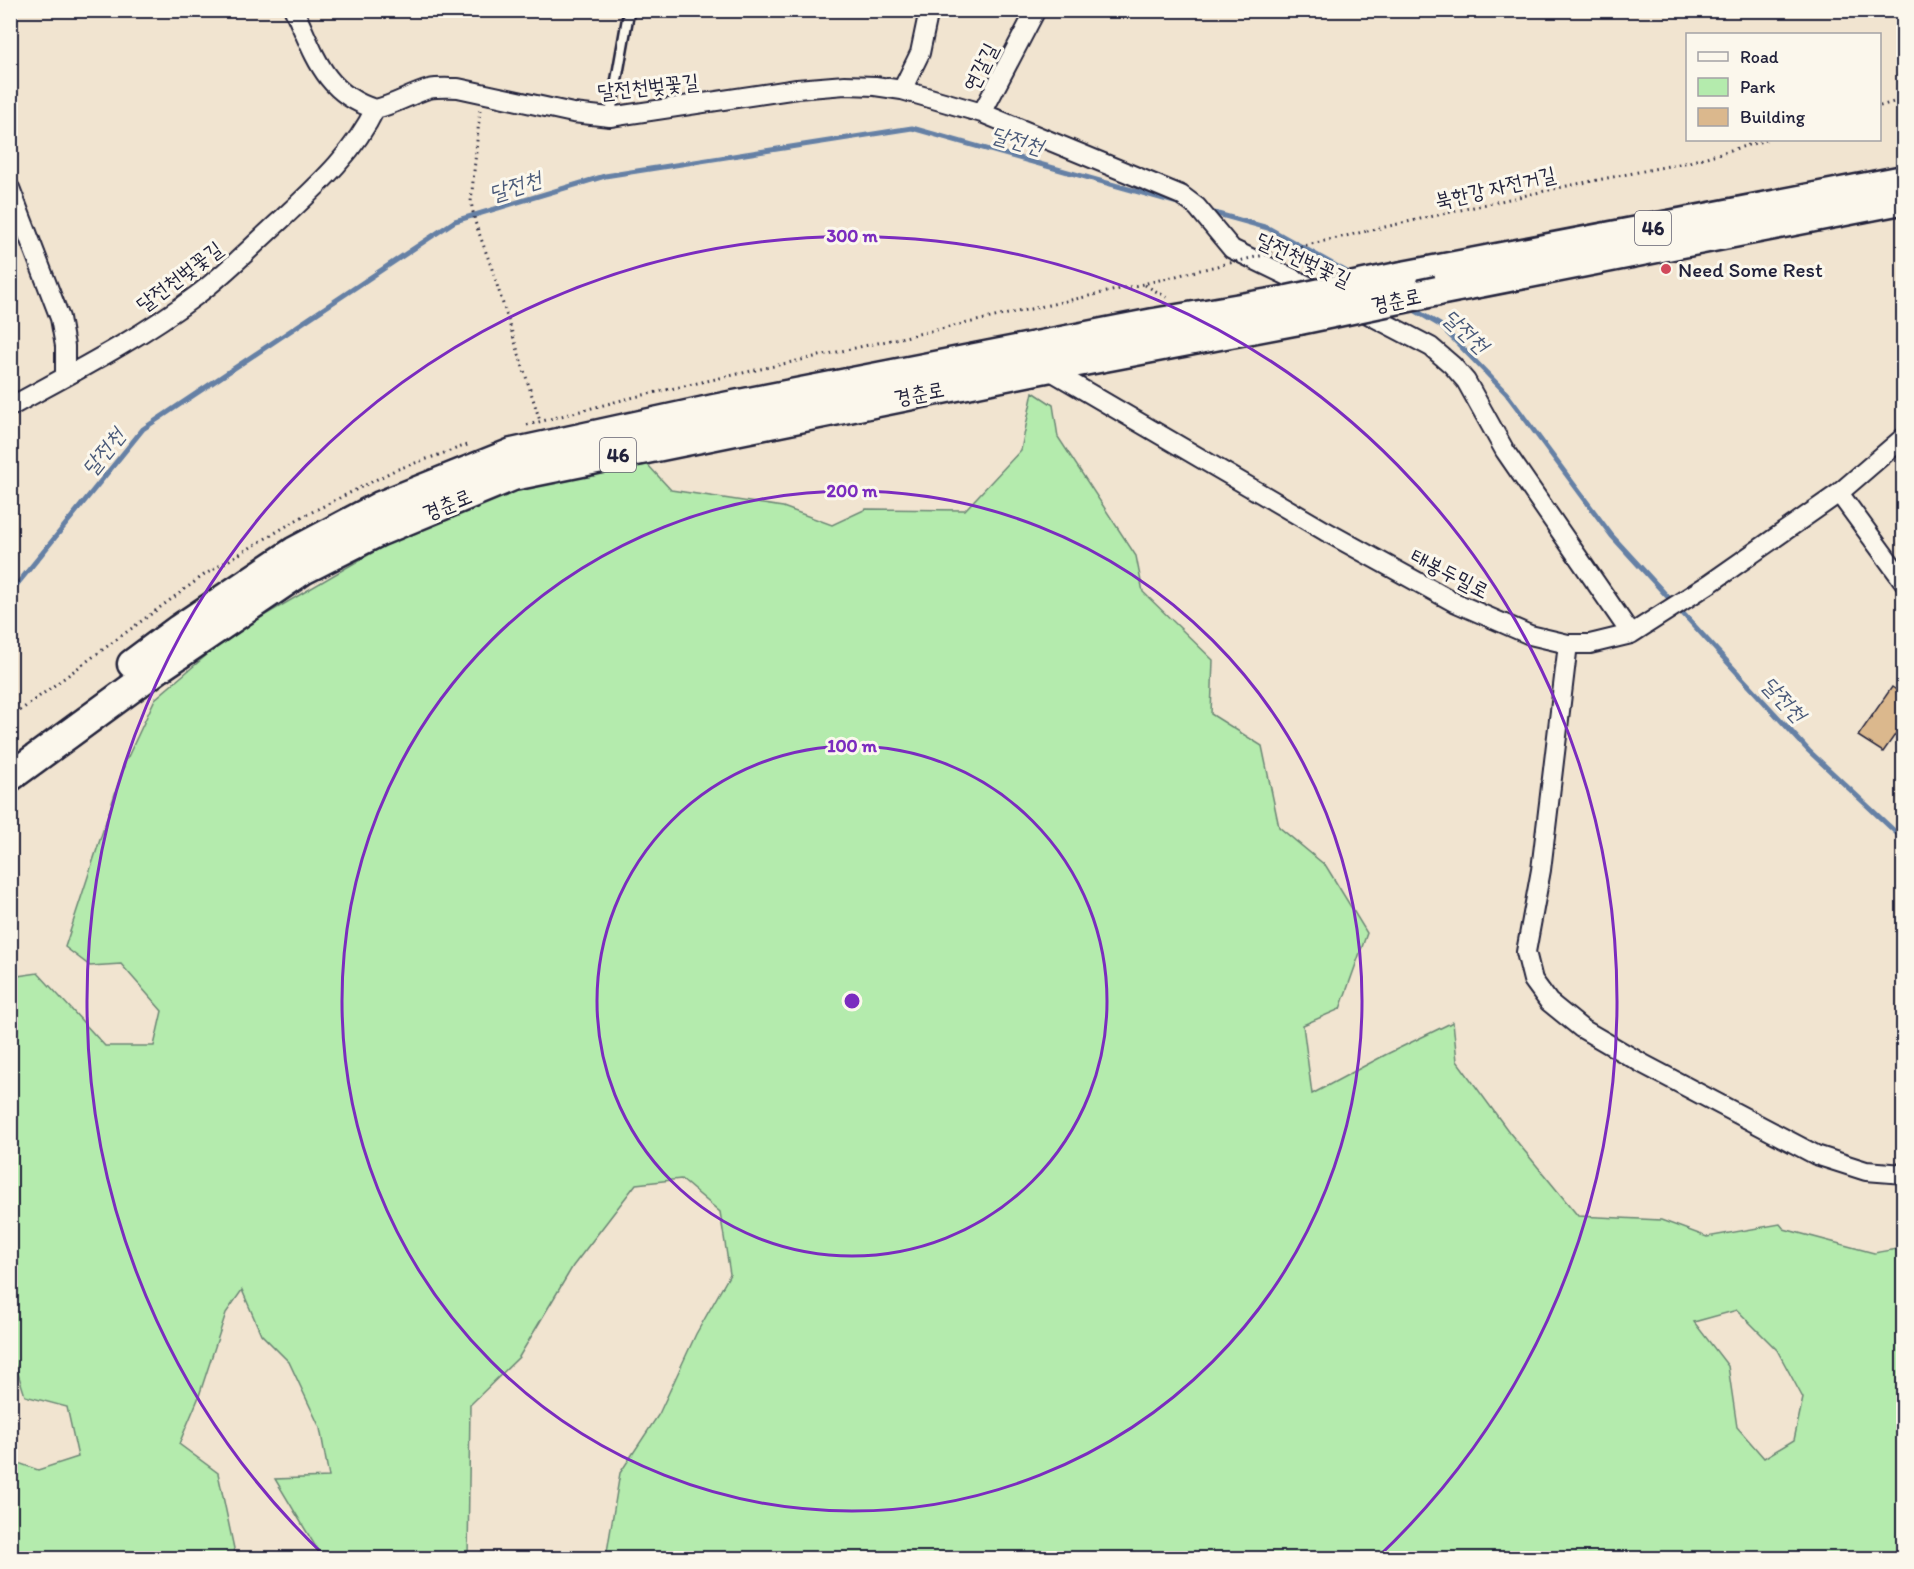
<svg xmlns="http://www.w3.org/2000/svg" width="1914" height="1569" font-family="Itim,'Poor Story',sans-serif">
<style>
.green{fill:#b4ebad;stroke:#6b8674;stroke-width:1.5;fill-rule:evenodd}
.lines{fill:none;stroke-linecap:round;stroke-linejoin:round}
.stream{stroke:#6580a5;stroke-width:5}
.building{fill:#dbb88d;stroke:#22223b;stroke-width:1.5}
.service-casing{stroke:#22223b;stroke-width:14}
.minor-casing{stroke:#22223b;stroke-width:22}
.primary-casing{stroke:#22223b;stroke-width:33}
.path{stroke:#22223b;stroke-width:3;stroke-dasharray:1.5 4.5;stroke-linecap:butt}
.service{stroke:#fbf7ec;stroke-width:9}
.minor{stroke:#fbf7ec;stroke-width:18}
.primary{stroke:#fbf7ec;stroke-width:28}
.primary-bridge-casing{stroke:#22223b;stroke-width:33;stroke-linecap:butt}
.path-bridge{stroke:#22223b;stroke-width:3;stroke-dasharray:1.5 4.5;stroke-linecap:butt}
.primary-bridge{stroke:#fbf7ec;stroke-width:28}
.ring{fill:none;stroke:#7b2cbf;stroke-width:3}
.poi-dot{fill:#d1495b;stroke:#fbf7ec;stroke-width:2}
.labels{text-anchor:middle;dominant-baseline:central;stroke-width:6;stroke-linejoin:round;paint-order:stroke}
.shield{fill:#fbf7ec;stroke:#636270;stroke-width:1.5}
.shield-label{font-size:20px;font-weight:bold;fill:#22223b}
.street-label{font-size:21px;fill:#22223b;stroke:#fbf7ec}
.poi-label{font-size:21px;fill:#22223b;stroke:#fbf7ec;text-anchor:start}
.water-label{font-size:22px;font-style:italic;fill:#495979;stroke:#fbf7ec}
.centre{fill:#7b2cbf;stroke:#fbf7ec;stroke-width:3}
.ring-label{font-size:18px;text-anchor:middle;font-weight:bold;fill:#7b2cbf;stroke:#fbf7ec;stroke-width:6;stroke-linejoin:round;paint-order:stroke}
</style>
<rect width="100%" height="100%" fill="#f1e4d0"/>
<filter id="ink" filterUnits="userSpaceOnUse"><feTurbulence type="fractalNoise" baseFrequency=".0167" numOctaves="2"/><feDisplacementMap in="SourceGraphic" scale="12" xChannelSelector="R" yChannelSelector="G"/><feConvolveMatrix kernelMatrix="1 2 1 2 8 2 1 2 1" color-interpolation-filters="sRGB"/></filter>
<g filter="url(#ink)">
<!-- green -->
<path class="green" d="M1033 392 1053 405 1058 437 1136 556 1143 592 1213 660 1211 714 1262 746 1279 827 1326 866 1367 933 1340 1009 1303 1025 1312 1094 1385 1055 1453 1022 1457 1061 1509 1132 1578 1216 1661 1220 1707 1237 1780 1224 1784 1229 1874 1253 1903 1248V1558H606L620 1473 659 1414 696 1334 730 1274 720 1212 681 1179 636 1184 573 1266 519 1357 470 1405 468 1558H320V1554L275 1479 329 1477 320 1428 289 1362 261 1334 242 1290 226 1313 198 1399 179 1444 218 1473 236 1558H11L10 1460 38 1470 78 1457 67 1407 25 1396 15 1364 11 1365V977L38 973 105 1046H154L162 1011 121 964 90 966 65 947 125 763 155 699 229 636 387 544 538 479 648 465 671 490 783 507 832 525 866 509 965 510 1021 450ZM1737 1310 1777 1350 1803 1398 1794 1440 1764 1458 1737 1427 1728 1366 1694 1322Z"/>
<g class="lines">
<!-- stream -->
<path class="stream" d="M1207 211 1268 228 1354 276
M1409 307 1440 325 1506 393 1612 536 1809 751 1904 840
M10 593 143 429 455 221 605 176 912 128 1178 203"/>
</g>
<!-- building -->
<path class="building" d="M1892 687 1904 695V722L1883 752 1858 736Z"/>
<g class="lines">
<!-- service casing -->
<g class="service-casing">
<path id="service" d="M610 117 629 10"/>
</g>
<!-- minor casing -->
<g class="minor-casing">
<path id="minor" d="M294 10C315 55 324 93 375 109
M902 90 920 53 929 10
M982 113 1036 10
M10 188 60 318 65 346V377
M1356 308 1431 347 1452 365 1466 381 1505 451 1631 634
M1046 368 1325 531 1454 602 1530 635 1568 644H1590L1631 634 1709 584 1839 493 1904 437
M10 407C74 372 139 339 197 295 228 272 254 244 282 219 317 186 354 153 375 109 394 105 411 94 429 89 439 87 448 88 458 88L573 113 610 117 797 89 845 85 875 86 902 90 982 113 1181 195 1197 207 1232 249 1323 293
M1839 493 1904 582
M1568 644 1541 870 1526 952 1533 980 1549 1002 1581 1028 1643 1064 1816 1155 1866 1171 1904 1174"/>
</g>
<!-- primary casing -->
<g class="primary-casing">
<path id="primary" d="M1403 276 1904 180
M1438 291 1901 200
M132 664 179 629 295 551 380 506 512 453 714 409 1154 323 1288 300
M10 777 159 668 303 570 378 532 513 476 1046 368 1299 320"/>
</g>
<!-- path -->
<path class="path" d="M1880 106 1904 99
M480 110 471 202 475 222 491 266 540 421
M1367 231 1567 186 1689 162 1766 140
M1145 285 1168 298
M527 425 630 398 1143 284 1225 264
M10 718 204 575 300 518 395 470 470 444"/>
<!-- service -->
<use href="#service" class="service"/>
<!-- minor -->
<use href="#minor" class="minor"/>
<!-- primary -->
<use href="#primary" class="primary"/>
<!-- primary-bridge casing -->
<g class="primary-bridge-casing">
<path id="primary-bridge" d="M1288 300 1403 276
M1299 320 1438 291"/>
</g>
<!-- path-bridge -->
<path class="path-bridge" d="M1230 263 1367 231"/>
<!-- primary-bridge -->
<use href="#primary-bridge" class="primary-bridge"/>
</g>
</g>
<!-- distance rings -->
<g class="ring">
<circle cx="852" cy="1001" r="255"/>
<circle cx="852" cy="1001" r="510"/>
<path d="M325 1556A765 765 0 1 1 1379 1556"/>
</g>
<!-- markers -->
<circle class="poi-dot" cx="1666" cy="269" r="6"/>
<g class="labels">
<!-- shield labels -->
<g class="shield">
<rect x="1635" y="211" width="36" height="34" rx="4.5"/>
<rect x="600" y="438" width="36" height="34" rx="4.5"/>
</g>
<g class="shield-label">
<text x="1653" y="228">46</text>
<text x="618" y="455">46</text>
</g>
<!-- street labels -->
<g class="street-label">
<text transform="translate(980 67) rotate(-63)">연갈길</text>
<text transform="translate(648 86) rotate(-6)">달전천벚꽃길</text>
<text transform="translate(1495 187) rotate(-13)">북한강 자전거길</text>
<text transform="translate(1304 259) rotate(25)">달전천벚꽃길</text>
<text transform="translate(179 276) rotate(-37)">달전천벚꽃길</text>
<text transform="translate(1396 300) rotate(-12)">경춘로</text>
<text transform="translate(919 393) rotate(-11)">경춘로</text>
<text transform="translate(447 504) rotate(-22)">경춘로</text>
<text transform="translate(1450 573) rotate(27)">태봉두밀로</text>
</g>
<!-- poi labels -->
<g class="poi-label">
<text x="1678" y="269">Need Some Rest</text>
</g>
<!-- water labels -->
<g class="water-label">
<text transform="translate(1017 140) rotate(16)">달전천</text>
<text transform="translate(515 186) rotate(-17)">달전천</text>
<text transform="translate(1466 331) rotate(43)">달전천</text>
<text transform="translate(103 452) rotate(-51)">달전천</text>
<text transform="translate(1784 699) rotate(47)">달전천</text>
</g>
</g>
<circle cx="852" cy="1001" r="9" class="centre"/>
<g class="ring-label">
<text x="852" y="242">300 m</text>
<text x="852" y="497">200 m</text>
<text x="852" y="752">100 m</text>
</g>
<!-- margin -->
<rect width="1914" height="1569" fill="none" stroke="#fbf7ec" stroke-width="36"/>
<rect x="18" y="18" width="1878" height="1533" fill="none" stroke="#22223b" stroke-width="2" filter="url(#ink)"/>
<!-- legend -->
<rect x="1686" y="33" width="195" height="108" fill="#fbf7ec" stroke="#a4a2a5" stroke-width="1.5"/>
<rect x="1698" y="52" width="30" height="9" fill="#fbf7ec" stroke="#a4a2a5" stroke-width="1.5"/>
<text x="1740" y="63" font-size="18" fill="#22223b">Road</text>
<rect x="1698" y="78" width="30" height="18" fill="#b4ebad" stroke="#a4a2a5" stroke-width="1.5"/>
<text x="1740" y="93" font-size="18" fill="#22223b">Park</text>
<rect x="1698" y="108" width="30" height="18" fill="#dbb88d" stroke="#a4a2a5" stroke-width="1.5"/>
<text x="1740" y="123" font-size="18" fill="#22223b">Building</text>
</svg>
